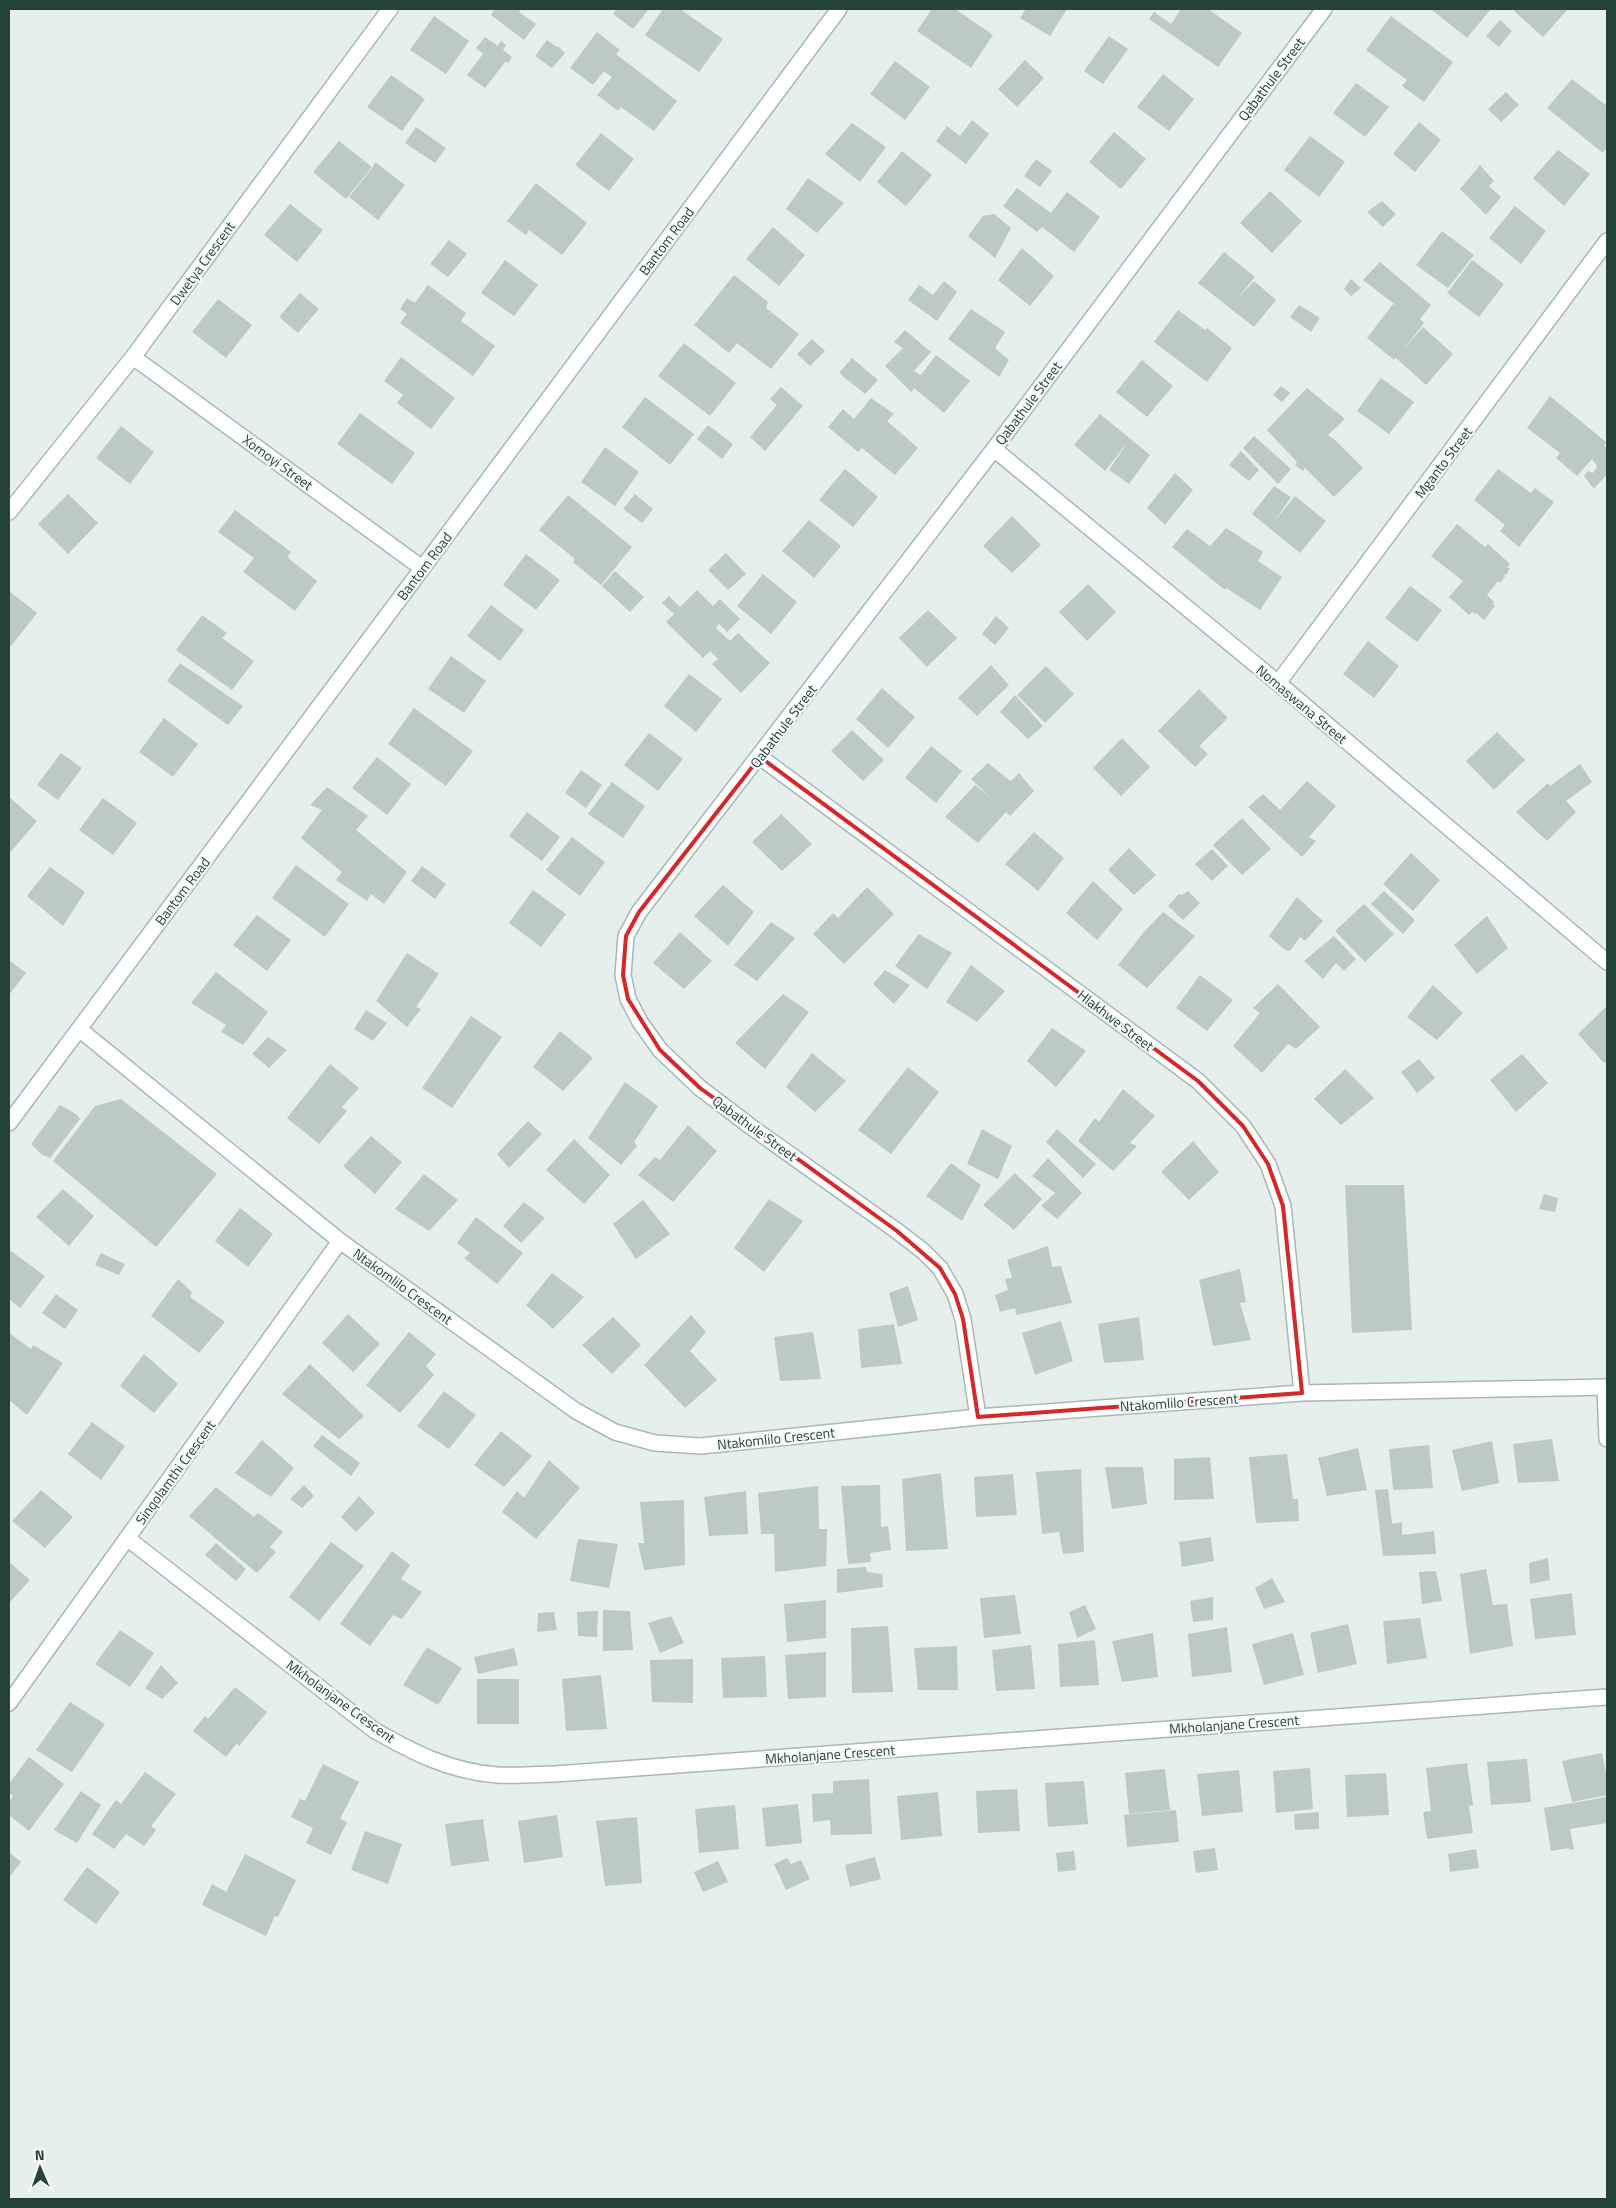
<svg xmlns="http://www.w3.org/2000/svg" width="1616" height="2208" font-family="'Titillium Web',sans-serif">
<style>
.building{fill:#bbcac4}
.lines{fill:none;stroke-linecap:round;stroke-linejoin:round}
.minor-casing{stroke:#a8b8b2;stroke-width:18}
.minor{stroke:#fff;stroke-width:15}
.marked{fill:none;stroke:#d62828;stroke-width:4;stroke-linejoin:round}
.labels{text-anchor:middle;dominant-baseline:central;stroke-width:4.5;stroke-linejoin:round;paint-order:stroke}
.street-label{font-size:14px;fill:#24423a;stroke:#f7fbf9}
</style>
<rect width="100%" height="100%" fill="#e6efeb"/>
<!-- building -->
<path class="building" d="M495 9H521L519 12 536 24 524 40 491 15Z
M617 9H649L633 29 613 14Z
M663 9H680L723 39 699 72 645 35Z
M932 9H955L993 35 971 68 917 31Z
M1026 9H1067L1050 36 1020 18Z
M1181 9H1208L1242 33 1218 67 1149 19 1154 12 1171 24Z
M1431 9H1491L1467 38Z
M1517 9H1568L1543 37 1514 11Z
M434 16 469 41 446 74 410 50Z
M1391 16 1453 62 1424 102 1402 86 1407 80 1366 50Z
M1500 20 1512 31 1499 47 1486 36Z
M597 32 620 50 616 54 677 101 654 131 621 107 618 111 597 95 612 77 604 71 593 85 570 68Z
M1109 36 1128 49 1103 84 1084 71Z
M485 37 498 46 501 41 506 45 503 50 512 57 508 63 506 61 485 88 467 75 483 54 476 48Z
M547 40 557 47 558 46 565 53 552 68 535 56Z
M1025 60 1044 78 1017 107 998 89Z
M895 61 930 87 905 120 870 94Z
M1163 74 1194 99 1169 131 1137 107Z
M391 75 425 99 402 131 367 107Z
M1572 79 1607 106V147L1603 153 1547 108Z
M1356 83 1389 107 1365 137 1333 113Z
M1506 92 1519 105 1501 122 1488 109Z
M972 120 989 134 966 164 936 141 947 126 960 136Z
M1419 122 1441 140 1415 172 1393 154Z
M852 123 886 147 860 182 825 154Z
M416 127 446 148 435 163 405 143Z
M1114 132 1146 159 1121 189 1089 162Z
M601 133 634 159 609 191 575 165Z
M1310 136 1345 162 1319 197 1284 170Z
M339 141 372 167 346 199 313 172Z
M1558 150 1590 174 1564 206 1533 178Z
M902 151 932 175 906 206 877 182Z
M1036 159 1052 171 1040 187 1024 176Z
M375 162 405 185 378 220 349 197 373 167Z
M1480 165 1494 181 1489 186 1501 197 1486 215 1460 189Z
M808 178 844 203 817 233 786 209Z
M536 183 587 223 562 255 529 230 526 235 507 221Z
M1017 188 1051 213 1067 192 1100 217 1074 252 1042 227 1037 232 1003 206Z
M1270 191 1302 221 1272 253 1240 223Z
M1382 201 1396 214 1383 227 1367 212Z
M290 204 323 230 297 262 264 235Z
M1515 206 1546 231 1521 264 1489 238Z
M994 214 1011 228 995 258 968 236 983 216Z
M773 227 805 255 779 286 746 259Z
M1442 231 1474 255 1448 288 1416 265Z
M449 240 467 254 448 277 430 264Z
M1022 248 1054 276 1030 306 998 280Z
M1224 252 1255 277 1236 300 1254 281 1276 300 1254 327 1198 283Z
M505 260 538 285 514 316 481 293Z
M1472 260 1504 284 1479 317 1447 293Z
M1380 262 1431 305 1420 319 1424 323 1402 351 1423 327 1453 354 1426 385 1396 358 1394 360 1367 338 1393 304 1398 307 1363 280Z
M734 275 768 302 766 308 799 334 771 369 737 343 729 353 694 325Z
M1351 279 1361 288 1351 296 1344 289Z
M944 281 957 292 937 321 908 300 919 285 933 295Z
M428 285 466 313 461 321 495 346 473 376 400 323 407 314 400 309 407 298 415 303Z
M300 293 319 309 298 333 279 317Z
M218 299 252 325 226 358 192 332Z
M1299 305 1320 318 1311 332 1290 317Z
M971 309 1005 332 995 348 1009 360 999 377 948 339Z
M1178 310 1205 330 1207 328 1232 348 1207 382 1154 342Z
M905 330 931 352 914 371 921 375 936 355 970 381 944 413 914 388 911 392 885 366 903 348 894 342Z
M812 339 825 351 810 366 797 354Z
M684 343 736 383 710 416 658 376Z
M401 357 455 398 431 429 397 403 403 395 384 381Z
M852 358 878 380 865 394 839 373Z
M1142 360 1173 386 1147 417 1116 392Z
M1381 378 1414 402 1389 434 1357 411Z
M1281 386 1290 393 1282 402 1273 395Z
M781 387 803 406 765 451 750 437 777 405 770 399Z
M1307 388 1345 419 1328 435 1335 440 1363 468 1334 497 1305 468 1303 471 1295 465 1297 462 1267 430Z
M1550 396 1606 442 1604 445 1607 448V474L1594 489 1584 476 1588 471 1593 473 1597 466 1592 459 1577 476 1556 458 1560 453 1527 428Z
M645 397 694 434 670 465 622 427Z
M871 398 894 414 887 421 918 448 895 475 862 448 858 452 828 427 843 409 854 419Z
M360 413 415 453 392 484 337 444Z
M1100 414 1150 455 1129 484 1109 470 1128 442 1105 471 1074 445Z
M708 425 733 444 722 459 697 439Z
M121 426 154 452 130 484 96 458Z
M1254 436 1291 469 1278 484 1243 448Z
M605 447 639 472 615 506 581 482Z
M1241 451 1259 470 1249 481 1229 465Z
M845 469 878 497 853 527 819 500Z
M1498 469 1531 493 1535 488 1554 502 1519 547 1500 531 1505 525 1474 500Z
M1175 473 1193 490 1165 525 1147 508Z
M1274 486 1291 497 1273 523 1295 496 1326 521 1300 553 1252 514Z
M68 494 98 523 68 554 38 524Z
M635 494 653 509 642 523 623 509Z
M568 495 632 547 601 585 573 562 575 559 539 530Z
M235 510 291 552 287 557 317 581 295 611 243 572 254 558 218 532Z
M1012 516 1041 545 1012 573 983 546Z
M809 520 841 546 814 578 782 551Z
M1457 524 1485 547 1488 544 1510 564 1507 568H1510L1506 575 1504 574 1505 577 1500 583 1498 581 1487 595 1494 602 1493 604 1495 606 1484 620 1476 613 1474 614 1472 612 1469 615 1449 597 1463 581 1431 556Z
M1226 528 1263 552 1258 561 1282 577 1260 610 1226 588 1225 590 1172 547 1187 529 1210 546Z
M726 553 746 574 728 590 708 570Z
M526 554 560 580 536 610 503 585Z
M615 571 644 597 630 612 602 586Z
M763 574 797 602 771 634 737 606Z
M1088 584 1116 612 1087 641 1059 612Z
M1410 586 1442 610 1417 642 1385 618Z
M697 590 713 606 720 599 740 619 727 632 719 624 716 628 730 641 738 633 770 663 741 693 712 664 718 659 710 651 703 658 666 622 674 614 662 603 669 596 680 607Z
M9 591 37 613 11 646 9 644Z
M491 605 524 630 500 661 467 636Z
M928 610 957 638 927 667 899 638Z
M202 615 227 633 222 638 254 661 232 690 176 650Z
M996 616 1009 628 995 645 982 634Z
M1368 641 1399 666 1374 698 1343 674Z
M451 656 486 681 464 713 428 689Z
M180 663 243 706 228 725 167 681Z
M991 665 1009 685 977 716 958 698Z
M1046 666 1074 694 1045 723 1017 695Z
M689 674 722 699 696 732 664 706Z
M882 688 915 717 888 748 856 719Z
M1199 689 1228 718 1199 746 1208 754 1195 767 1158 731Z
M1015 695 1043 726 1028 739 1000 712Z
M414 708 473 751 446 786 388 744Z
M164 718 198 744 173 777 139 752Z
M852 730 884 760 863 781 831 751Z
M1497 732 1525 760 1494 790 1466 761Z
M649 733 683 759 658 791 624 765Z
M1122 738 1150 767 1121 796 1093 768Z
M931 746 962 771 936 803 905 778Z
M61 753 82 768 58 800 37 785Z
M377 757 411 784 387 815 352 788Z
M988 763 1009 780 1011 781 1019 773 1034 791 1010 816 1006 812 978 843 945 817 975 785 991 798 971 779Z
M1580 764 1592 782 1566 801 1576 812 1547 841 1516 812 1548 783 1550 786Z
M581 770 602 785 586 808 565 793Z
M1307 781 1336 806 1309 837 1316 841 1302 857 1248 807 1263 794 1280 810Z
M612 782 645 806 623 838 588 814Z
M327 787 368 816 356 830 407 872 384 904 371 894 367 901 336 880 342 872 301 838 322 810 310 805Z
M9 797 37 821 9 854Z
M103 798 137 823 113 855 79 830Z
M527 812 560 837 542 861 509 836Z
M781 814 812 844 782 871 752 842Z
M1242 818 1271 849 1242 875 1213 845Z
M1034 832 1064 858 1038 891 1005 864Z
M572 837 605 862 580 896 546 870Z
M1129 848 1156 875 1134 895 1108 870Z
M1212 849 1228 866 1212 881 1195 864Z
M1411 853 1440 880 1413 911 1383 884Z
M296 865 349 904 325 937 272 898Z
M422 866 446 884 435 899 411 881Z
M50 867 85 892 63 926 27 896Z
M1093 881 1123 909 1097 940 1066 913Z
M723 885 754 912 728 946 694 916Z
M867 887 894 914 844 964 813 934 833 913 838 918Z
M533 890 566 914 541 947 509 923Z
M1188 891 1200 903 1183 920 1168 906 1179 894 1182 895Z
M1384 891 1415 920 1403 934 1371 904Z
M1297 897 1323 921 1305 941 1300 937 1290 951 1285 950 1269 936Z
M1364 904 1394 934 1365 962 1335 931Z
M1163 912 1195 936 1147 988 1118 965 1144 932Z
M257 915 291 940 267 971 233 945Z
M1487 916 1508 948 1477 974 1454 945Z
M771 922 795 938 757 981 734 965Z
M680 932 712 961 684 989 653 963Z
M919 934 952 953 927 989 895 966Z
M1334 936 1356 959 1344 971 1336 963 1323 979 1304 961Z
M407 953 439 974 416 1007 421 1009 407 1027 376 1001Z
M9 960 26 973 9 995Z
M971 965 1005 991 977 1022 946 1002Z
M885 970 910 985 894 1004 873 984Z
M216 972 268 1012 243 1045 221 1032 226 1025 191 1003Z
M1200 975 1233 1000 1207 1031 1176 1008Z
M1278 984 1320 1027 1296 1049 1288 1044 1262 1073 1233 1046 1260 1013 1253 1008Z
M1433 985 1463 1013 1437 1040 1407 1017Z
M783 994 809 1012 765 1069 735 1043Z
M1607 1006V1061L1604 1063 1578 1034Z
M366 1010 387 1023 373 1041 354 1029Z
M471 1016 502 1037 452 1108 422 1088Z
M1052 1028 1086 1051 1056 1087 1027 1061Z
M560 1031 593 1058 563 1091 533 1067Z
M268 1037 287 1050 269 1068 252 1054Z
M812 1053 846 1081 815 1112 786 1087Z
M1522 1054 1548 1083 1516 1112 1490 1080Z
M1419 1059 1435 1078 1417 1093 1401 1072Z
M330 1064 359 1088 342 1107 347 1111 319 1144 287 1118Z
M908 1067 939 1092 891 1154 858 1130Z
M1345 1069 1374 1098 1341 1125 1314 1099Z
M625 1082 658 1106 634 1142 637 1146 621 1165 588 1138Z
M1123 1089 1155 1116 1130 1143 1137 1146 1113 1171 1078 1141 1095 1118 1099 1122Z
M121 1099 217 1174 156 1247 53 1161 95 1106Z
M60 1105 76 1114 80 1119 50 1158 41 1154 31 1144Z
M528 1121 542 1134 509 1168 497 1154Z
M688 1125 717 1151 673 1202 638 1175 655 1157 660 1160Z
M982 1129 1012 1146 998 1179 967 1164Z
M1057 1129 1096 1164 1083 1178 1046 1142Z
M371 1136 402 1162 375 1194 343 1166Z
M574 1139 610 1175 584 1204 546 1170Z
M1193 1141 1219 1172 1189 1200 1161 1172Z
M1048 1158 1082 1193 1057 1219 1041 1206 1055 1193 1032 1176Z
M951 1163 981 1185 962 1221 926 1196Z
M1015 1173 1042 1199 1014 1230 983 1205Z
M424 1174 458 1200 429 1231 395 1209Z
M1345 1185H1404L1412 1330 1352 1333Z
M63 1189 94 1216 69 1246 36 1217Z
M1544 1194 1558 1198 1555 1212 1539 1209Z
M769 1199 803 1221 764 1272 734 1248Z
M643 1200 670 1234 636 1259 613 1224Z
M524 1202 545 1218 521 1243 503 1226Z
M240 1208 273 1234 248 1267 215 1241Z
M476 1217 523 1253 497 1284 464 1258 470 1253 457 1243Z
M1048 1246 1052 1267 1061 1266 1072 1303 1016 1315 1015 1308 1000 1312 995 1295 1008 1290 1005 1279 1012 1278 1007 1260Z
M11 1251 45 1276 20 1308 9 1299V1254Z
M101 1253 125 1264 119 1275 95 1265Z
M1240 1269 1246 1302 1240 1303 1251 1340 1213 1346 1199 1280Z
M552 1273 584 1297 553 1329 526 1305Z
M178 1279 192 1292 190 1297 225 1322 199 1353 151 1316Z
M908 1286 918 1320 898 1327 889 1293Z
M56 1294 78 1310 65 1329 42 1313Z
M348 1314 380 1344 353 1372 322 1343Z
M691 1315 706 1332 690 1351 717 1380 685 1408 644 1365Z
M613 1317 641 1345 612 1374 582 1345Z
M1139 1317 1144 1360 1104 1363 1098 1324Z
M1061 1321 1073 1361 1035 1375 1022 1333Z
M894 1324 902 1364 861 1368 858 1329Z
M409 1332 436 1354 426 1366 434 1375 400 1413 366 1385Z
M813 1332 821 1379 780 1381 774 1337Z
M9 1333 31 1349 33 1345 63 1363 27 1415 9 1400Z
M144 1354 178 1384 154 1413 120 1386Z
M310 1364 364 1416 339 1439 282 1394Z
M444 1391 476 1415 449 1449 417 1426Z
M92 1422 125 1446 101 1480 68 1454Z
M501 1431 532 1456 504 1487 474 1465Z
M322 1435 360 1463 351 1476 313 1446Z
M1552 1439 1559 1481 1518 1483 1513 1444Z
M262 1440 294 1468 271 1497 235 1473Z
M1492 1441 1499 1483 1462 1491 1452 1450Z
M1429 1445 1433 1488 1393 1490 1389 1449Z
M1358 1448 1367 1490 1327 1496 1318 1458Z
M1287 1454 1293 1499H1298L1299 1521 1256 1523 1249 1457Z
M1210 1457 1214 1499 1174 1500V1459Z
M549 1460 580 1488 536 1539 502 1512 517 1491 524 1498Z
M1105 1467H1143L1147 1504 1112 1509Z
M1081 1469 1084 1552 1063 1554 1059 1532 1042 1534 1036 1472Z
M941 1473 948 1549 906 1551 902 1479Z
M1013 1474 1017 1515 976 1517 974 1477Z
M304 1485 314 1496 302 1508 290 1499Z
M880 1485 881 1527 888 1526 891 1550 870 1553 871 1562 848 1564 841 1486Z
M818 1486 819 1529H827L826 1566 775 1572 774 1534H761L758 1493Z
M216 1487 254 1517 258 1513 283 1532 270 1547 276 1552 257 1573 189 1516Z
M1388 1489 1392 1524 1402 1522V1535L1434 1531 1436 1554 1383 1556 1375 1490Z
M41 1490 73 1517 45 1548 12 1521Z
M746 1491 748 1534 709 1536 704 1497Z
M359 1496 375 1513 356 1532 341 1517Z
M684 1500 685 1565 644 1570 638 1543H644L640 1502Z
M1211 1537 1214 1561 1182 1567 1179 1542Z
M578 1539 618 1544 609 1588 570 1581Z
M331 1542 364 1566 319 1621 289 1597Z
M216 1543 246 1569 236 1581 205 1555Z
M392 1551 410 1565 401 1579 422 1592 402 1619 393 1615 370 1646 340 1624Z
M1548 1558 1550 1580 1530 1584 1529 1563Z
M9 1562 30 1580 9 1603Z
M866 1567 867 1572 882 1574 883 1587 837 1593V1569Z
M1486 1569 1493 1605 1507 1604 1513 1646 1470 1654 1460 1574Z
M1436 1571 1442 1601 1422 1604 1419 1572Z
M1272 1578 1285 1602 1264 1609 1255 1588Z
M1572 1593 1576 1635 1535 1639 1530 1599Z
M1015 1595 1021 1634 984 1638 980 1598Z
M1213 1597V1620L1193 1622 1190 1601Z
M826 1600V1638L787 1642 784 1604Z
M1085 1605 1096 1629 1077 1638 1069 1612Z
M603 1610 630 1611 633 1650 603 1651Z
M598 1611 597 1637 578 1636 577 1612Z
M554 1612 557 1630 537 1632 538 1613Z
M671 1616 684 1643 660 1653 648 1623Z
M1420 1618 1427 1658 1387 1664 1383 1621Z
M1348 1624 1357 1664 1318 1673 1310 1633Z
M888 1626 893 1692 852 1693 851 1628Z
M1227 1627 1232 1672 1192 1677 1188 1634Z
M120 1630 154 1653 130 1687 95 1664Z
M1153 1633 1158 1677 1122 1682 1112 1641Z
M1293 1633 1304 1675 1264 1685 1252 1644Z
M1095 1640 1099 1685 1060 1687 1058 1644Z
M1031 1645 1035 1689 996 1691 992 1650Z
M957 1646 958 1690H918L914 1648Z
M427 1647 462 1668 438 1705 403 1685Z
M514 1648 518 1665 478 1674 474 1657Z
M826 1652V1697L788 1699 785 1655Z
M765 1656 767 1697 723 1698 721 1658Z
M693 1659V1703L652 1702 650 1660Z
M161 1665 178 1683 162 1699 145 1688Z
M601 1675 607 1729 566 1731 562 1679Z
M477 1679H519V1724H477Z
M235 1687 267 1712 239 1746 237 1743 226 1757 193 1731 205 1716 208 1719Z
M70 1702 105 1724 72 1772 36 1750Z
M1602 1753 1607 1778V1795L1572 1802 1562 1761Z
M29 1757 64 1784 29 1831 9 1815V1803L13 1796 9 1793V1784Z
M1527 1759 1531 1802 1491 1805 1487 1762Z
M1467 1763 1473 1805 1469 1806 1473 1833 1427 1839 1423 1812 1431 1811 1426 1768Z
M323 1764 359 1782 340 1819 347 1822 331 1855 306 1843 313 1828 291 1817 300 1799 305 1801Z
M1310 1768 1313 1809 1276 1813 1273 1771Z
M1165 1769 1170 1810 1129 1814 1125 1773Z
M1239 1770 1243 1812 1202 1816 1197 1774Z
M145 1772 176 1794 151 1826 156 1830 144 1846 126 1834 114 1849 92 1834 116 1800 121 1804Z
M1386 1773 1389 1815 1347 1817 1345 1775Z
M869 1779 872 1834 831 1835 830 1820 813 1822 812 1794 833 1793V1781Z
M1084 1781 1088 1824 1048 1827 1045 1783Z
M1017 1789 1020 1831 978 1833 976 1791Z
M81 1791 101 1805 77 1843 54 1830Z
M938 1792 942 1836 901 1840 897 1796Z
M1607 1797V1823L1570 1829 1574 1849 1569 1850V1848L1551 1851 1544 1808Z
M798 1804 802 1843 766 1847 762 1808Z
M735 1805 739 1849 699 1853 695 1809Z
M1176 1810 1179 1842 1127 1847 1124 1815Z
M1319 1812V1829L1295 1830 1294 1814Z
M557 1815 563 1857 524 1863 518 1821Z
M637 1817 642 1883 605 1886 596 1821Z
M483 1819 489 1861 451 1866 445 1824Z
M365 1831 402 1844 388 1884 351 1870Z
M1215 1848 1218 1870 1196 1873 1193 1851Z
M1476 1849 1479 1868 1450 1872 1448 1854Z
M1074 1851 1076 1870 1058 1872 1056 1853Z
M9 1852 21 1862 9 1878Z
M245 1854 296 1880 278 1917 275 1916 266 1936 202 1905 212 1884 226 1892Z
M875 1857 881 1879 850 1887 845 1865Z
M787 1858 791 1864 801 1860 810 1879 786 1890 774 1864Z
M718 1861 728 1882 703 1892 694 1872Z
M87 1867 120 1892 96 1924 63 1900Z"/>
<g class="lines">
<!-- minor casing -->
<g class="minor-casing">
<path id="minor" d="M133 357 422 568
M994 449 1278 683 1607 962
M9 512 133 357 390 9
M1278 683 1607 241
M760 757 1198 1081 1243 1126 1268 1164 1283 1206 1302 1393
M79 1029 340 1241 576 1411 615 1432 655 1443 701 1446 978 1417 1302 1393 1607 1387
M9 1123 839 9
M1605 1387 1607 1439
M978 1417 963 1319 955 1294 940 1268 923 1251 897 1231 750 1126 700 1088 660 1050 640 1022 628 999 623 975 626 936 639 912 994 449 1324 9
M127 1538 374 1730C414 1753 449 1771 497 1775 516 1776 536 1774 555 1774L1607 1697
M9 1703 340 1241"/>
</g>
<!-- minor -->
<use href="#minor" class="minor"/>
</g>
<!-- marked area -->
<path class="marked" d="M760 757 1198 1081 1243 1126 1268 1164 1283 1206 1302 1393 978 1417 963 1319 955 1294 940 1268 897 1231 700 1088 660 1050 628 999 623 975 626 936 639 912Z"/>
<g class="labels">
<!-- street labels -->
<g class="street-label">
<text transform="translate(1271 79) rotate(-53)">Qabathule Street</text>
<text transform="translate(666 241) rotate(-53)">Bantom Road</text>
<text transform="translate(202 263) rotate(-54)">Dwetya Crescent</text>
<text transform="translate(1028 403) rotate(-53)">Qabathule Street</text>
<text transform="translate(278 462) rotate(36)">Xomoyi Street</text>
<text transform="translate(1443 462) rotate(-53)">Mganto Street</text>
<text transform="translate(424 566) rotate(-53)">Bantom Road</text>
<text transform="translate(1302 704) rotate(40)">Nomaswana Street</text>
<text transform="translate(783 726) rotate(-53)">Qabathule Street</text>
<text transform="translate(182 891) rotate(-53)">Bantom Road</text>
<text transform="translate(1116 1020) rotate(37)">Hlakhwe Street</text>
<text transform="translate(755 1128) rotate(36)">Qabathule Street</text>
<text transform="translate(403 1286) rotate(36)">Ntakomlilo Crescent</text>
<text transform="translate(1179 1402) rotate(-4)">Ntakomlilo Crescent</text>
<text transform="translate(776 1438) rotate(-6)">Ntakomlilo Crescent</text>
<text transform="translate(175 1472) rotate(-54)">Sinqolamthi Crescent</text>
<text transform="translate(341 1701) rotate(36)">Mkholanjane Crescent</text>
<text transform="translate(1234 1724) rotate(-4)">Mkholanjane Crescent</text>
<text transform="translate(830 1754) rotate(-4)">Mkholanjane Crescent</text>
</g>
</g>
<!-- border -->
<rect width="1616" height="2208" fill="none" stroke="#24423a" stroke-width="20"/>
<!-- north arrow -->
<g transform="translate(40 2168) rotate(358)" stroke="#f7fbf9" stroke-width="4" paint-order="stroke">
<path d="M0-4L9 19L0 12L-9 19Z" fill="#24423a"/>
<text y="-8" font-size="14" font-weight="bold" text-anchor="middle" fill="#24423a">N</text>
</g>
</svg>
